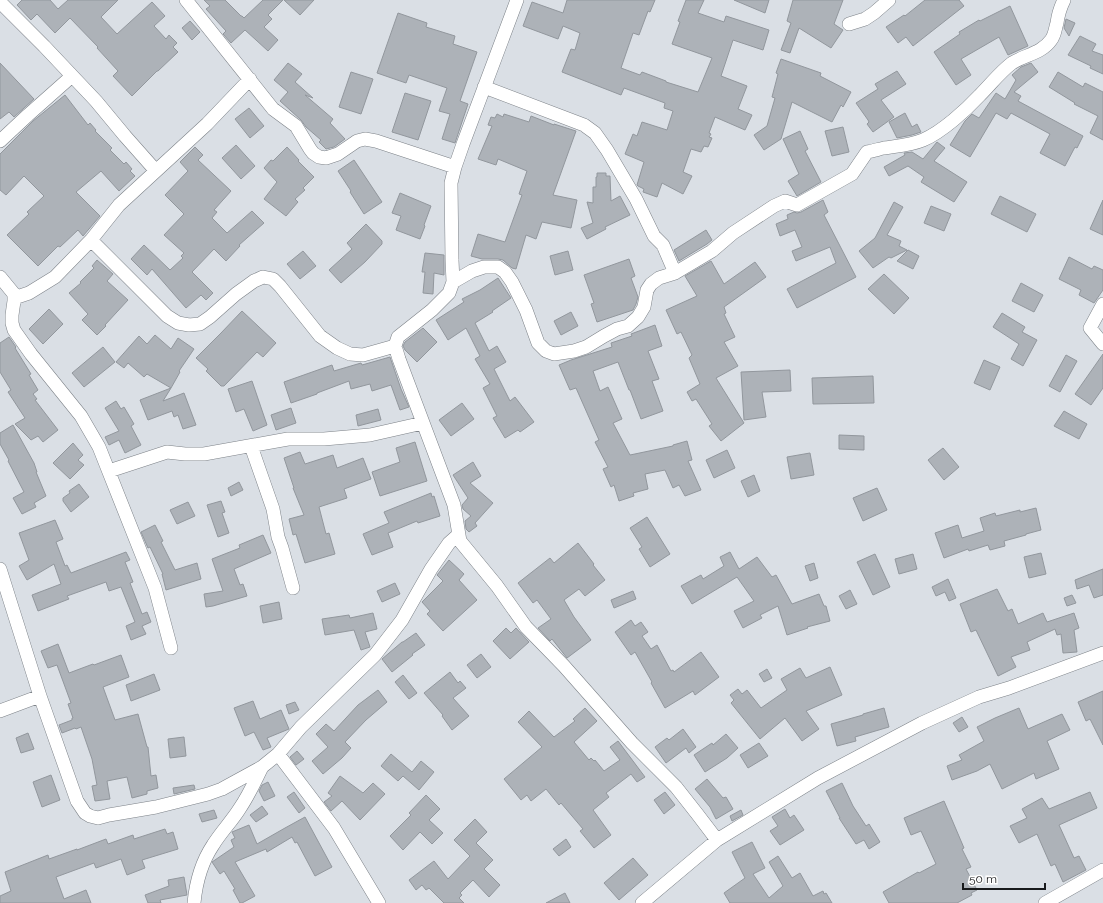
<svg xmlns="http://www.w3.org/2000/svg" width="1103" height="903" font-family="Raleway,sans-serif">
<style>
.building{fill:#adb2b8;stroke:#92979d}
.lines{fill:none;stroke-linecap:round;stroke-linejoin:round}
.minor-casing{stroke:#7d8288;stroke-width:14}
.minor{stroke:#fff;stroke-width:13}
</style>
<rect width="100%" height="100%" fill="#dadfe5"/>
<!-- building -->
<path class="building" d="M22 0H50L58 9 68 0H118L101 17 117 34 152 2 165 16 154 26 166 39 169 35 177 43 173 47 178 52 158 71H157L132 96 113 76 118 71 97 48 98 47 70 18 55 33 37 14 31 20 17 5Z
M204 0H225L241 16H242L244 18 263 0H283L268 15 272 19 264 27 278 40 268 51 245 30 231 43 223 34 226 31 206 9 210 6Z
M284 0H314L300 15Z
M567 0H655L650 12 648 11 639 35 633 33 621 68 640 75 642 72 666 81V82L698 92 712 58 672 44 680 22 678 21 686 0H704L698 13 724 22 726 16 769 30 763 50 733 40 721 76 747 86 738 109 752 115 745 130 715 117 709 133 711 134 709 137 712 138 708 147 704 146 701 152 691 149 683 172 692 176 683 194 662 183 657 197 643 192 644 189 638 186 637 185 644 162 625 154 633 134 637 136 642 122 667 130 673 111 664 108 665 103 624 88 621 95 562 72 571 49 575 50 580 33 563 26 558 39 523 26 532 2 563 13Z
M734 0H769L765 13Z
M793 0H843L834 24 843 30 831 48 799 28 790 53 781 50 791 23 787 21Z
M925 0H959L964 6 913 46 906 37 898 43 886 27 904 15 905 16Z
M1010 6 1028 46 1008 55 999 37 961 59 971 75 956 85 934 52 960 34 959 32 979 20 980 21Z
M398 13 427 23 426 27 455 36 453 44 477 52 460 101 468 104 455 143 442 139 450 114 439 111 447 88 409 75 406 83 377 73Z
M1066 19 1075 23 1069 36 1064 28Z
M190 21 200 32 192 40 182 28Z
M1080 36 1096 44 1092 51 1103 55V74L1090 68 1091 66 1068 55Z
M781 59 821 73 820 76 851 92 843 107 841 105 832 122 792 102 781 139 764 150 754 135 767 126 775 98 772 97 778 74 776 73Z
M0 63 34 99 14 117 9 112 0 119Z
M288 63 302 74 295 82 313 98 305 95 333 119 330 123 345 139 334 147 326 149 319 142 321 140 306 127 301 120 280 101 288 92 274 80Z
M1031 63 1038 72 1014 92 1021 96 1018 101 1083 136 1077 148 1075 147 1065 166 1040 153 1050 134 1011 113 1007 119 996 113 970 157 950 145 965 121 972 114 979 118 996 93 1005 99 1016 80 1012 75 1021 67Z
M897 71 906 84 881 100 894 117 873 132 867 124 869 122 868 120 856 103 878 89 875 84Z
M351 72 373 79 361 114 339 107Z
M1058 72 1083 87 1085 83 1103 92V140L1090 133 1098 116 1074 104 1075 103 1049 87Z
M405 93 431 101 418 140 392 132Z
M65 95 88 125 90 123 96 130 95 131 112 148 110 150 124 164 126 162 132 169 130 171 135 176 119 191 101 171 76 192 100 216 83 236 78 230 60 247 58 246 38 266 7 235 29 214 27 212 44 196 24 176 6 195 0 190V154L33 121Z
M249 108 264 126 250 138 235 119Z
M905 113 912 127 917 124 921 132 912 135 897 138 889 122Z
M497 114 503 117 504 114 529 122 531 116 554 125V124L576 131 553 195 577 200 571 228 542 222 536 239 526 235 516 269 512 268 503 260 498 259H482L471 256 478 234 505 242 522 195 519 194 527 171 498 159 496 165 478 159 492 126 488 125 491 117 495 118Z
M843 127 849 152 832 156 825 131Z
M800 131 808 149 805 151 821 182 797 196 788 181 799 174 783 139Z
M937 142 945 148 934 161 967 182 954 202 921 182 924 177 908 166 889 176 884 167 905 155 904 153 912 152 923 159Z
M236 145 255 166 241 179 222 158Z
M195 147 203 155 198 160 231 191 214 210 217 212 212 218 227 233 252 211 264 223 239 245 240 246 226 261 214 249 192 272 213 293 206 300 201 295 186 308 152 269 147 275 131 259 144 245 170 270 183 258 181 256 184 253 164 235 184 214 165 195 188 171 180 162Z
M287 147 299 160 298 161 314 177 303 188 305 190 295 199 298 202 286 216 264 199 277 182 264 168 271 160 273 161Z
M354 160 382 202 364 214 350 192 351 191 338 171Z
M597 173H606V176H610L611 201 620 196 630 215 605 227 606 229 587 239 581 228 593 223 587 202 593 203V187H596V177H597Z
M400 193 431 206 424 225 425 226 420 239 396 230 401 216 392 213Z
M1000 196 1036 214 1027 232 991 214Z
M823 200 828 212 824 215 856 277 797 308 787 289 836 263 830 247 796 261 792 251 802 247 795 230 780 236 776 224 788 219 787 215 794 212 797 213 801 212Z
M1103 200V235L1090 229Z
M894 202 903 207 887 235 901 241 899 246 907 250 891 258 889 257 873 268 859 251 875 238Z
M931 206 951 214 944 231 924 223Z
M366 224 382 241V244L365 262 341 283 329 270 352 249 347 243Z
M706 230 712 240 707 244 679 261 674 250Z
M908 250 919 256 913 269 897 261Z
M303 251 316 266 300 279 287 264Z
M568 251 573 270 555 275 550 256Z
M425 253 444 255V275L434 273 433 294 423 293 425 272H422Z
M1069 257 1092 269 1094 266 1103 270V290L1094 303 1079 295 1081 290 1059 279Z
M629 259 635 276 631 278 638 297 636 304 633 310 597 322 591 304 594 303 584 275Z
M97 260 113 274 107 281 128 300 105 325 106 326 97 335 82 320 88 314 69 293 81 283 80 282 94 268 92 266Z
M711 261 724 284 755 262 766 277 724 307 726 313 724 314 735 337 724 342 738 366 716 378 744 423 721 441 709 426 712 424 696 399 692 401 687 392 700 384 689 358 692 355 681 332 677 334 666 310 697 296 685 276Z
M884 274 909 298 894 314 868 289Z
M498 278 511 298 492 311 493 312 475 323 489 351 497 346 506 362 494 369 510 401 515 397 534 422 520 432 518 430 505 438 493 418 497 416 483 388 490 384 475 359 480 356 466 328 448 340 436 320 464 302 462 299 480 290Z
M1021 283 1043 295 1034 312 1012 301Z
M49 309 63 324 43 344 29 329Z
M242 311 276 343 263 357 257 352 224 386H221L206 371 208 369 196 358 221 333Z
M571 312 578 326 561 335 554 321Z
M1002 313 1025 327 1022 332 1037 340 1023 366 1011 359 1019 344 993 327Z
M655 325 662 346 648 351 659 379 652 381 663 411 641 419 630 390H629L618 362 593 371 600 391 608 387 622 419 613 423 630 455 673 446V445L687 441 692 460 688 461 701 490 685 496 679 485 673 488 665 470 645 474 648 489 633 493 634 496 619 501 614 485 611 487 603 469 608 467 595 442 599 440 576 388 570 390 559 365 571 360 612 347 611 343 632 336 631 334Z
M423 328 437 342 417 362 405 350 403 346 405 342Z
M155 335 171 349 178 338 194 349 179 371 180 372 171 388 147 374 144 377 128 363 124 368 116 362 139 336 147 344Z
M9 337 16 347 15 348 31 374 29 375 38 390 33 394 37 399 35 400 58 430 43 442 38 436 31 440 15 424 25 418 8 392 11 390 0 372V343Z
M103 347 115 362 84 387 72 373Z
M1103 354V388L1091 405 1075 394Z
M1066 355 1077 361 1060 392 1049 386Z
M390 357 401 389 409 407 400 410 391 385 372 391 370 384 351 389 349 381 317 393V394L291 403 284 382 332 365 334 371 361 363 362 365Z
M984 360 1000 367 990 390 974 383Z
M790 370 791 391 762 392 766 417 744 420 741 372Z
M873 376 874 403 813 404 812 378Z
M252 381 267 425 253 431 244 409 236 412 228 389Z
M171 388 163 401 184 393 196 425 183 429 178 415 174 417 172 411 148 420 140 400Z
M116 401 121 409 124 407 134 424 131 426 141 445 125 453 119 440 109 445 105 437 119 431 105 408Z
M462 403 474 419 451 436 439 420Z
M291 408 296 423 276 430 271 415Z
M378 409 381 420 358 426 356 415Z
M1064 411 1087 424 1079 439 1054 426Z
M13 425 34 463 37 472H36L46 496 34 503 36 507 22 514 13 498 24 492 8 461 9 460 0 444V433Z
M839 435 864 436V450L839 449Z
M415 442 427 481 380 496 372 472 400 462 396 448Z
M73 443 83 455 78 460 84 465 70 479 53 463Z
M943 448 959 467 944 480 928 460Z
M727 450 735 468 714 478 706 460Z
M300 452 305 464 333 455 337 468 363 458 371 479 344 489 347 498 319 507 326 534 329 533 335 554 305 563 296 534 293 535 289 519 304 515 293 488H294L284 458Z
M810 453 814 475 791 479 787 457Z
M473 462 481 476 470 483 493 503 475 523 477 526 469 532 466 529 465 521 471 516 463 509 462 505 468 498 453 475Z
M754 475 760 491 748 497 741 481Z
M239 482 243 490 231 496 228 488Z
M79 484 89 497 71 512 63 501V498L70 493 69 491Z
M877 488 887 510 863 521 853 498Z
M431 493 432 497 434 496 440 516 418 523 417 521 388 533 393 547 372 555 363 534 389 523 384 512Z
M221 501 225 512 222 513 229 533 218 537 207 505Z
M188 502 195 516 177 524 170 510Z
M1036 508 1041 530 1026 534V535L1004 541 1005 546 990 550 988 545 969 551 968 549 944 558 935 533 958 525 962 538 984 531 980 518 995 513 996 516 1020 510V512Z
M647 517 670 554 650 567 639 549 642 547 630 528Z
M55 520 63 539 56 542 65 566 67 565 71 573 126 552 130 560 125 562 133 582 130 583 142 614 147 612 151 622 142 626 146 634 131 640 126 626 135 622 121 587 109 591 106 582 67 596 69 599 38 611 32 595 61 584 54 564 27 580 19 566 29 560 19 533Z
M155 525 163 541 161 542 175 570 197 563 201 579 166 590 162 574H163L150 547 148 548 141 532Z
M263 535 271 553 234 569 240 585 243 584 247 596 213 606 206 607 204 594 223 591 212 559 240 548 239 545Z
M578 543 594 564 593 565 605 580 585 596 579 589 564 600 574 617 591 640 567 658 552 639 550 641 538 628 551 619 537 600 533 603 518 583 550 558 554 563Z
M730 552 739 569 757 557 772 577 776 575 792 604 819 594 824 606H826L830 621 807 627 808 628 787 635 778 606 760 615 762 618 743 628 734 611 754 601 737 577 692 604 681 586 701 575 703 579 724 566 720 557Z
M1041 553 1046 574 1029 578 1024 557Z
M875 554 890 587 873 595 857 562Z
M913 554 917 569 899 574 895 559Z
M449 560 464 574 459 580 477 600 443 631 427 614 430 611 422 602 443 581 437 575Z
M814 563 818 578 810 581 805 566Z
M1103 569V595L1094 598 1089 585 1077 589 1075 580Z
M948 579 956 598 949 601 945 592 936 596 932 587Z
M395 583 400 594 382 602 377 591Z
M997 589 1008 611 1012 609 1018 624 1043 613 1047 622 1074 613 1079 628 1074 630 1077 652 1063 653 1061 634 1057 635 1055 629 1027 642 1030 650 1011 657 1016 667 998 676 976 630 971 632 960 604Z
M850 590 857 604 846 609 839 596Z
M633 591 636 599 614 608 611 600Z
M1072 595 1076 603 1067 606 1064 598Z
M279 602 282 619 263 623 260 606Z
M373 613 377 629 365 632 370 647 361 650 354 630 325 635 322 619 349 615 350 618Z
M631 620 635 626 641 622 648 632 642 636 651 649 657 645 671 671 673 670 674 672 701 652 719 677 695 695 693 691 665 708 651 683 652 682 635 652 631 655 615 632Z
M506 628 511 633 516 628 529 642 510 659 493 641Z
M416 633 425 645 412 654 413 655 392 672 382 659 402 642H403Z
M58 644 69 673 93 664 94 665 121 655 129 677 103 687 115 720 138 714 147 747H148L151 776 156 775 158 788 147 791V794L132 798 127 777 107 781 110 799 95 801 92 786 97 785 92 759 81 727 76 729 75 728 62 733 59 725 72 720V718H73L68 704 71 703 57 665 48 668 41 651Z
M481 654 491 667 477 678 467 665Z
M830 667 842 695 806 711 819 729 802 741 785 718 760 739 731 703 734 700 730 695 738 689 742 694 747 690 761 708 787 690 781 679 800 668 806 678Z
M767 669 772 678 764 682 759 674Z
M450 672 458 683 460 681 466 688 453 698 469 716 452 730 442 716 443 715 424 693Z
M154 674 160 690 131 701 126 685Z
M403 675 417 693 409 699 395 682Z
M378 690 387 702 366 720 345 742 351 748 342 758 323 774 312 761 328 747 316 734 326 724 334 731 358 705Z
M1103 691V745L1090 719 1086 721 1078 702Z
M253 701 260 719 281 710 289 729 267 738 271 747 263 750 254 732 245 736 234 708Z
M295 702 299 710 289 714 286 705Z
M585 708 597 721 574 742 589 760 591 758 594 761 595 760 604 771 620 760 610 747 618 741 645 777 637 782 631 774 606 793 609 797 593 810 611 835 594 848 580 831 583 829 561 803 559 805 546 789 531 801 527 795 521 800 504 779 542 747 518 722 529 711 554 737 575 721 573 719Z
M884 708 889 727 855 737 856 741 837 746 831 724 863 715V714Z
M1019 708 1028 729 1062 714 1070 730 1047 741 1059 769 1036 779 1034 773 1002 789 990 764 977 771 952 780 947 766 962 760 959 755 984 741 977 727 995 718Z
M962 717 968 727 959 732 953 723Z
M683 729 696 747 689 753 686 748 666 763 655 747 667 738 669 740Z
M28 733 34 749 21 753 16 738Z
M726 734 738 748 727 758 705 772 694 755 712 743 713 745Z
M184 737 186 756 170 758 168 739Z
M759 743 768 756 748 768 740 755Z
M297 751 304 759 296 765 290 757Z
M391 754 412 772 421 761 434 772 419 790 403 776 398 781 381 766Z
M51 775 60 800 42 807 33 782Z
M340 776 363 793 373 783 385 794 360 820 342 801 331 811 324 802 332 796 328 793Z
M707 779 723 798 726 797 733 809 716 819 710 807 695 789Z
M268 782 275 796 264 801 259 791 262 785Z
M842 783 853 806 866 826 869 824 880 842 869 849 864 840 856 844 839 818H840L826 791Z
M194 785 195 789 174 794 173 788Z
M294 792 305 808 299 813 287 797Z
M665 792 675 805 664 814 654 800Z
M1090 792 1097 808 1059 825 1074 858 1079 856 1086 870 1063 882 1055 864 1051 866 1037 834 1019 843 1010 826 1027 818 1022 809 1042 798 1049 809Z
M426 795 440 809 429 820 443 833 432 844 420 832 403 850 390 836 411 815 409 813Z
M944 801 964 848 962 849 971 867 966 869 977 890 971 893 972 895 957 903H889L883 892 918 872 919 873 936 864 921 831 911 835 904 818Z
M262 806 268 814 256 822 250 815Z
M785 809 790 818 794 815 804 830 780 845 770 831 778 826 772 817Z
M214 810 217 818 202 822 199 814Z
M741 810 743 815 732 821 730 816Z
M305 817 332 867 315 876 297 842 295 843 292 837 267 852 266 849 235 862 255 896 242 903H240L233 890 235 889 224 871 220 874 212 862 234 847 231 840 235 838 232 832 249 825 257 844 285 828Z
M475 819 487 832 476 843 493 860 484 869 500 885 489 897 473 880 460 893 462 895 459 898 464 903H444L429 888 426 890 422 885 416 890 409 880 434 861 448 879 470 856 454 840Z
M165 829 167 834 173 832 178 849 142 860 145 868 127 875 121 859 96 868 94 863 56 877 64 899 86 890 91 903H0V896L11 891 5 872 48 855 49 859 77 849V850L106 839 108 844 133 835 134 839Z
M566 839 571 847 559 856 553 849Z
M752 842 765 868 753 874 769 898 783 886 769 862 778 856 792 878 800 873 813 896 823 891 824 894 826 893 832 903H730L724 893 745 878 732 852Z
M633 858 648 875 619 900 604 883Z
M184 877 187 895 160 900 161 903H148L145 895 169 886 168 880Z
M565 893 570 903H546Z"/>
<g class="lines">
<!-- minor casing -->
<g class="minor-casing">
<path id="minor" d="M186 0 273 109 296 126 310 149 313 153 319 157 326 158 338 154 357 141 365 139 376 141 455 167
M517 0 463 144 455 167 451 183 452 260 453 282 449 293 432 310 398 337 395 346 399 359 454 505 460 541 497 586 526 627 564 666 632 743 676 787 698 815 717 840
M0 2 44 46 96 101 125 136 156 171
M849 24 865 19 874 13 889 0
M484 87 584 125 595 133 607 150 636 199 654 236 663 245 675 273
M0 141 28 115 72 76
M91 240 167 316 178 323 189 325 200 324 210 317 236 294 254 281 263 277 273 279 280 286 320 336 337 348 350 354 363 355 395 346
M0 277 14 294V301L12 315V323L14 330 31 354 81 416 99 447 155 588 171 648
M453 282 472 271 484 267H498L505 272 512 282 526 310 538 343 546 351 554 354 574 351 586 347 604 336 617 329 628 326 638 317 644 307 647 290 651 284 659 278 675 273 712 251 733 233 774 206 785 201 797 205 852 174 867 152C873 151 879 149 884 148 897 146 911 145 923 140 942 132 966 110 980 95 991 84 1000 72 1012 63 1025 55 1042 53 1051 40 1055 35 1055 29 1057 23 1058 15 1060 8 1064 0
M14 298 29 293 55 277 91 240 119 205 207 124 250 79
M1103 304 1090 328 1103 344
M251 446 273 509 278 537 282 548 293 588
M109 471 167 452 185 454H204L288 439H324L370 435 423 423
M0 569 40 696 77 801 85 813 90 816 98 818 109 815 156 807 208 794 222 789 262 767 278 754 301 727 375 655 402 620 431 569 449 543 458 535
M0 711 40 696
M278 754 334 828 379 903
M194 903C196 882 201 863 213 845 221 832 232 821 240 808 249 795 255 781 262 767
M642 903 717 840 818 778 922 723 979 697 1009 688 1103 653
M1045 903 1103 870"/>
</g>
<!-- minor -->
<use href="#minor" class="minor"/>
</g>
<!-- scale -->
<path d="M963 883v6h82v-6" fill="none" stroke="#181a1c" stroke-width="2"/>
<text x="969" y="883" font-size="12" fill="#181a1c" stroke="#ffffff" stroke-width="3" paint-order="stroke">50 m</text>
</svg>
